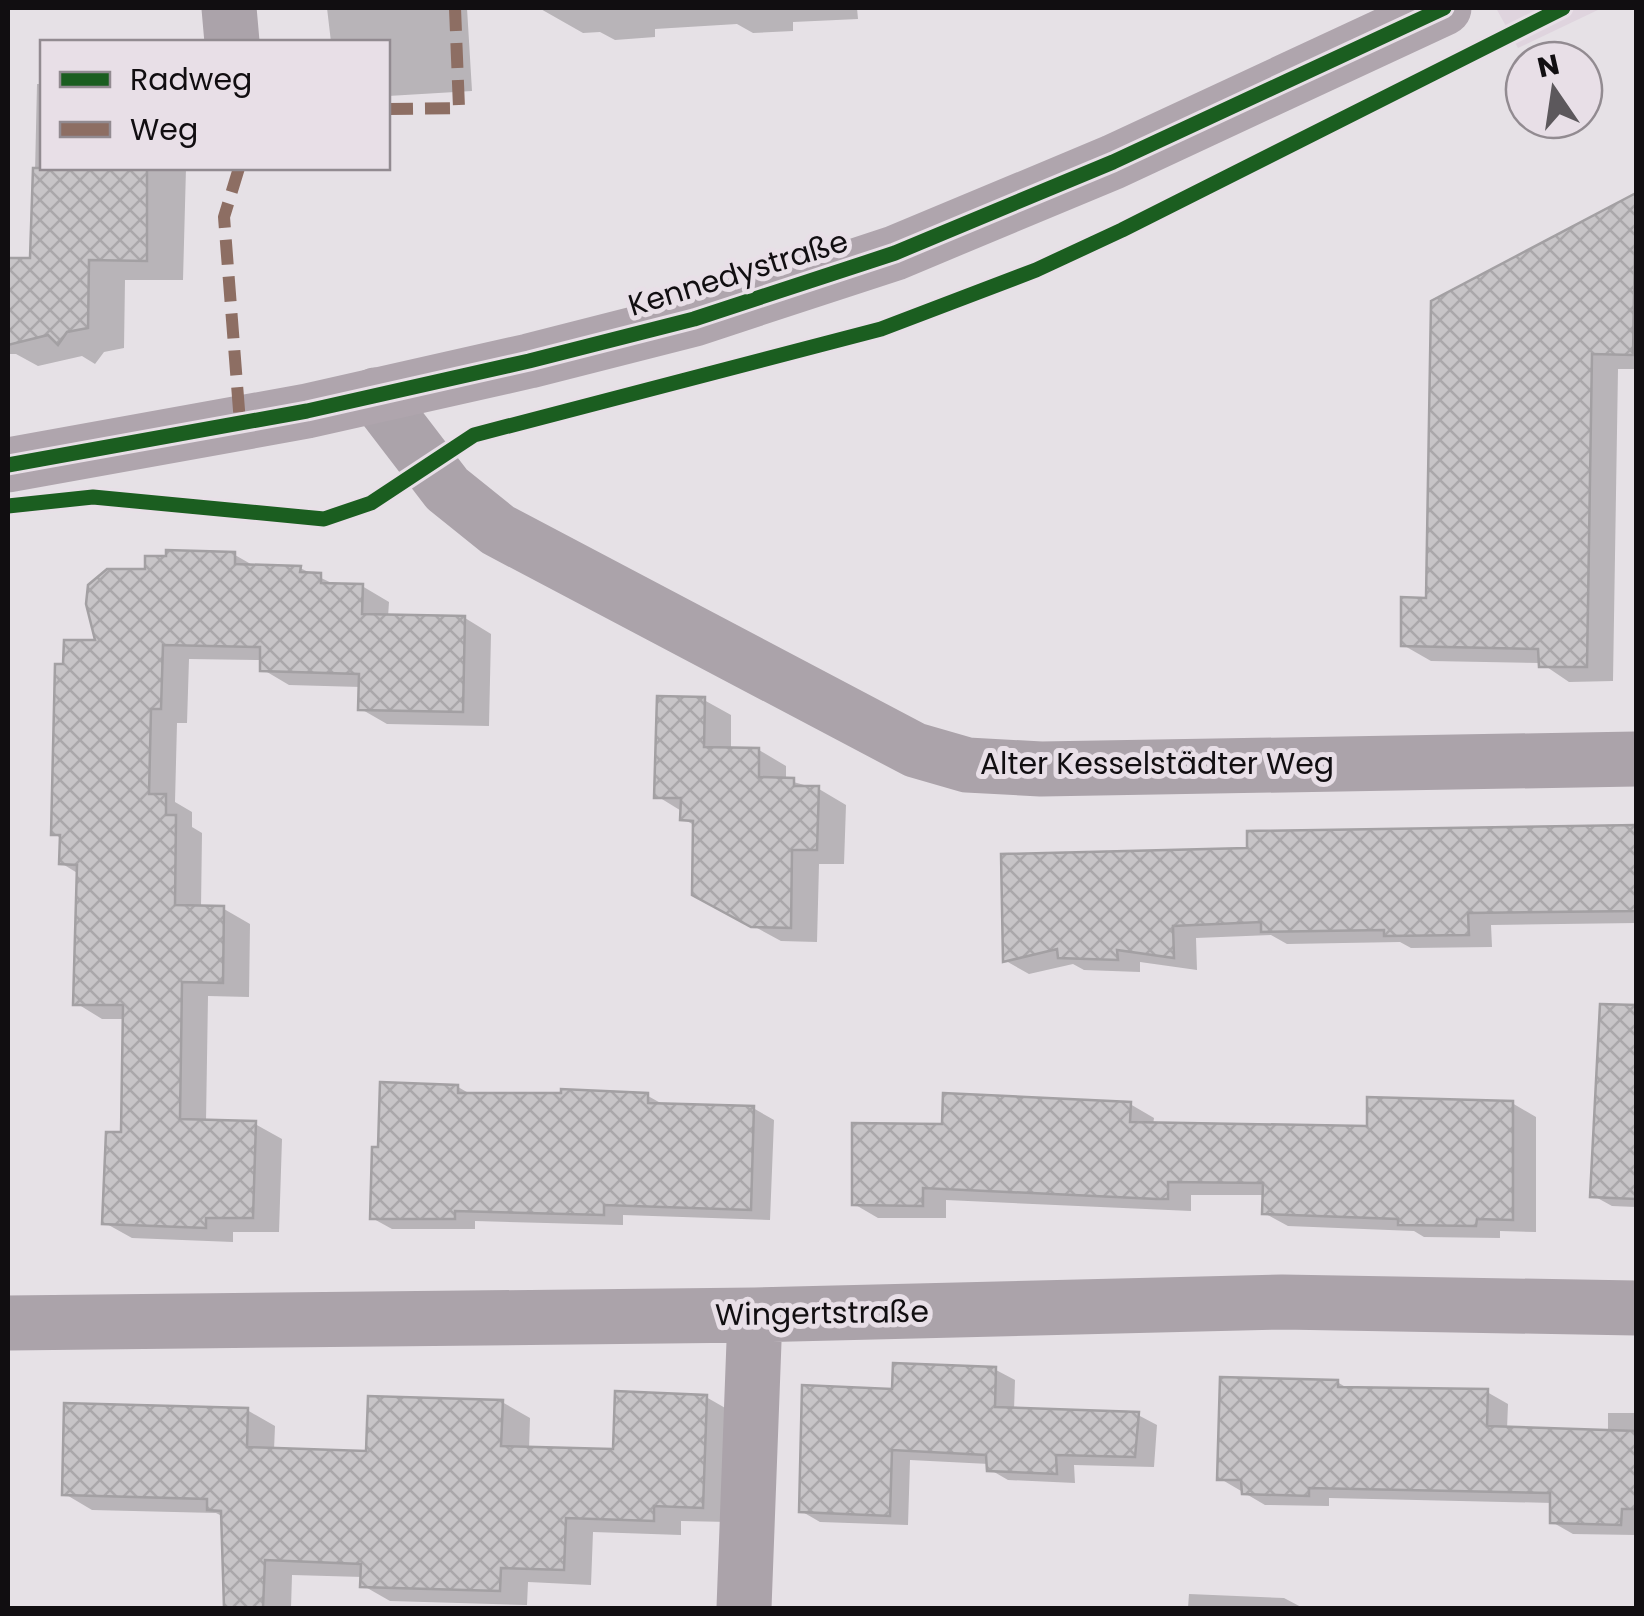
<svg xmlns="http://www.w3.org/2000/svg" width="1644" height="1616" font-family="Poppins,sans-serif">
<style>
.built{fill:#dfd4de}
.shadow{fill:#0003}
.building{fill:url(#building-cross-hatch);stroke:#a3a0a3;stroke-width:2.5}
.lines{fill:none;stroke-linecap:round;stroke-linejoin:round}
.minor{stroke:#aba3aa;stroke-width:55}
.major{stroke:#afa5ad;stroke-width:55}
.quiet{stroke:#8d6e63;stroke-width:12;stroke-dasharray:25 12;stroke-linecap:butt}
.cycleway-casing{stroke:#e8dfe7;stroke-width:21}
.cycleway{stroke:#1b5e20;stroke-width:15}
.labels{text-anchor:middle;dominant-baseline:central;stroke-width:10;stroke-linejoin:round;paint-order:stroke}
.street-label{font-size:30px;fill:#110e11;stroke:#e8dfe7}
</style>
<defs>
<pattern id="building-cross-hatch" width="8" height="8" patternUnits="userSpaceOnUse" patternTransform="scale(2.5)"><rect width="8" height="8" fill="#c7c4c7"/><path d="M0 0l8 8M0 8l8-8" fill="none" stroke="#aaa7aa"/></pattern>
</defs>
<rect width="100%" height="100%" fill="#e6e1e6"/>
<!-- built -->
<path class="built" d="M1496 8H1602L1518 48Z"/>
<!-- shadow -->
<path class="shadow" d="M327 8H467L472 91 388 96V42H331Z
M539 8H857L858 19 793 22V31L753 33 737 24 655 29V37L615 40 600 32 583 33Z
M37 84H42V168H186L183 280H125L124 348 104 352 95 364 82 356 38 366 16 354H8V260L33 261Z
M1636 196V369H1618L1613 681 1569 682 1541 663 1431 661 1403 645Z
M235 555 256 567 300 568 338 586H362L389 602 388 617 465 618 491 634 489 726 387 724 361 709V687L289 685 262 669V660L189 659 187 723H177L175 802 192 812V827L202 833 201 908 224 909 250 924 249 997 208 996 206 1122 255 1124 282 1139 279 1232H233V1242L132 1238 105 1223 123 1135 125 1019H102L76 1003 79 874 61 863 62 839 53 833 66 666 98 643 147 572Z
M704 700 731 715V750H759L786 766V780L819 789 846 805 844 864H819L817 942 781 941 722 909 696 826 683 819V812L657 796Z
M1636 824V923L1491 925 1492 947 1411 948 1400 942 1287 944 1271 935 1196 938 1197 970 1140 962V972L1084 970 1073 964 1029 974 1006 961 1250 850Z
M1601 1040 1636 1042V1207L1612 1206 1592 1195Z
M458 1087 472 1095 648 1096 666 1106 753 1108 774 1120 770 1220 623 1215V1225L475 1221V1229H392L372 1218 381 1150Z
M1512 1103 1536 1117V1232L1500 1231V1238L1424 1237 1414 1231 1288 1226 1264 1213 1265 1195H1191V1211L946 1200V1218H878L854 1204 945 1126 1130 1104 1154 1118 1153 1125 1370 1128Z
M996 1370 1015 1380 1014 1410 1138 1415 1157 1425 1154 1467 1074 1465 1075 1483 1008 1480 989 1469V1464L910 1460 908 1525 820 1522 801 1511 894 1392Z
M1337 1382 1349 1389 1487 1392 1508 1404 1507 1429 1608 1432V1413H1636V1535L1573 1534 1552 1522 1553 1503 1329 1498V1506L1265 1505 1219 1478Z
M706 1397 734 1413 730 1522 681 1521V1535L593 1532 591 1585 528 1582 527 1605 390 1601 362 1585 363 1577 292 1575 291 1608H226L224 1517 216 1513 92 1510 65 1494 247 1410 275 1426 274 1450 369 1454 502 1402 530 1418 529 1449 615 1452Z
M1189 1594 1284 1598 1303 1608H1188Z"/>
<!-- building -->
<path class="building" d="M33 168H147V261L89 260 88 328 67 332 58 345 48 335 8 345V258H30Z
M1636 193 1633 355 1592 354 1587 667H1539L1538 649 1401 646V597L1426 598 1431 301Z
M166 550 235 552V564L301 566 300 572 321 573V583L363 584 362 614 465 616 463 712 358 710 359 674 260 671V647L163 645 161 709H151L149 794H166V815H176L175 905 224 906 223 983 182 982 180 1119 256 1121 253 1218H206V1228L102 1224 106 1132H121L123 1005H73L77 865 59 864 60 835H51L55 664H63L64 640H95L86 604 88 585 107 569H145V556H166Z
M657 696 705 697 704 747 759 748V777L794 778V786H819L817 850H792L791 928 751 927 692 895 693 821 680 820 681 798H654Z
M1636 825V911L1468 913 1469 935 1384 936V930L1261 932V922L1173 926 1174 958 1117 950 1118 960 1058 958 1057 949 1003 962 1001 854 1247 848V831Z
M1600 1004 1636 1005V1199L1590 1197Z
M380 1082 458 1085V1093H561V1089L648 1093V1103L754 1106 751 1210 604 1205V1215L455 1211V1219H370L372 1147H378Z
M943 1093 1131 1102 1130 1122 1367 1126V1097L1513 1101V1220L1477 1219 1476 1226 1398 1225V1219L1262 1214 1263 1183 1168 1182V1199H1157L923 1188V1206L852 1205V1123L942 1124Z
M893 1363 996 1367 995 1407 1139 1412 1135 1457 1056 1455 1057 1474 987 1471 986 1455 892 1450 890 1516 799 1512 802 1385 892 1389Z
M1220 1377 1338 1380V1387L1488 1389 1487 1426 1636 1431V1509H1622L1621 1525 1550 1523V1493L1309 1488V1496L1242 1494 1241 1480H1217Z
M615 1391 707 1395 703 1508 654 1506V1521L566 1518 564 1570 501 1568 500 1591 360 1587 361 1564 265 1560 263 1608H224L221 1511 207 1510V1499L62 1495 64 1403 248 1408 247 1447 366 1451 368 1396 503 1400 501 1446 613 1449Z"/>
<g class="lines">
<!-- minor -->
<path class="minor" d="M229 8 232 42
M375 395 447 489 498 530 915 750 967 765 1041 769 1636 759
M8 1323 755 1315 1282 1302 1636 1308
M744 1608 755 1315"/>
<!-- major -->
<path class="major" d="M8 465 307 411 529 361 694 319 895 253 1113 162 1444 8"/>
<!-- quiet -->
<path class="quiet" d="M388 109 459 108 455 8
M239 168 224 217 240 423"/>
<!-- cycleway casing -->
<g class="cycleway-casing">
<path id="cycleway" d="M8 465 307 411 529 361 694 319 895 253 1113 162 1444 8
M8 506 93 497 324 519 371 503 474 435 881 329 1036 270 1122 230 1563 8"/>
</g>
<!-- cycleway -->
<use href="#cycleway" class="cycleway"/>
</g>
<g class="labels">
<!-- street labels -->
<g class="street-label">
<text transform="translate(738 273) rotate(-17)">Kennedystraße</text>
<text x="1157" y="763">Alter Kesselstädter Weg</text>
<text transform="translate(822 1313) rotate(-1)">Wingertstraße</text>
</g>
</g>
<!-- border -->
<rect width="1644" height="1616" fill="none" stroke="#110e11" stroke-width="20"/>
<!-- legend -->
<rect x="40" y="40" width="350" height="130" fill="#e8dfe7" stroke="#928b91" stroke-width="2.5"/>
<rect x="60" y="72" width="50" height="15" fill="#1b5e20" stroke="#928b91" stroke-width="2.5"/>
<text x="130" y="90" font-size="30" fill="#110e11">Radweg</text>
<rect x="60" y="122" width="50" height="15" fill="#8d6e63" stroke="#928b91" stroke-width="2.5"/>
<text x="130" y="140" font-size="30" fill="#110e11">Weg</text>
<!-- north arrow -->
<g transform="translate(1554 90) rotate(347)"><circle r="48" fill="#e8dfe7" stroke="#928b91" stroke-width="2.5"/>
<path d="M0-8L18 38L0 25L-18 38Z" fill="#5c585c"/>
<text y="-15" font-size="28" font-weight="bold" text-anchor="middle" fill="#110e11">N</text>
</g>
</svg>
